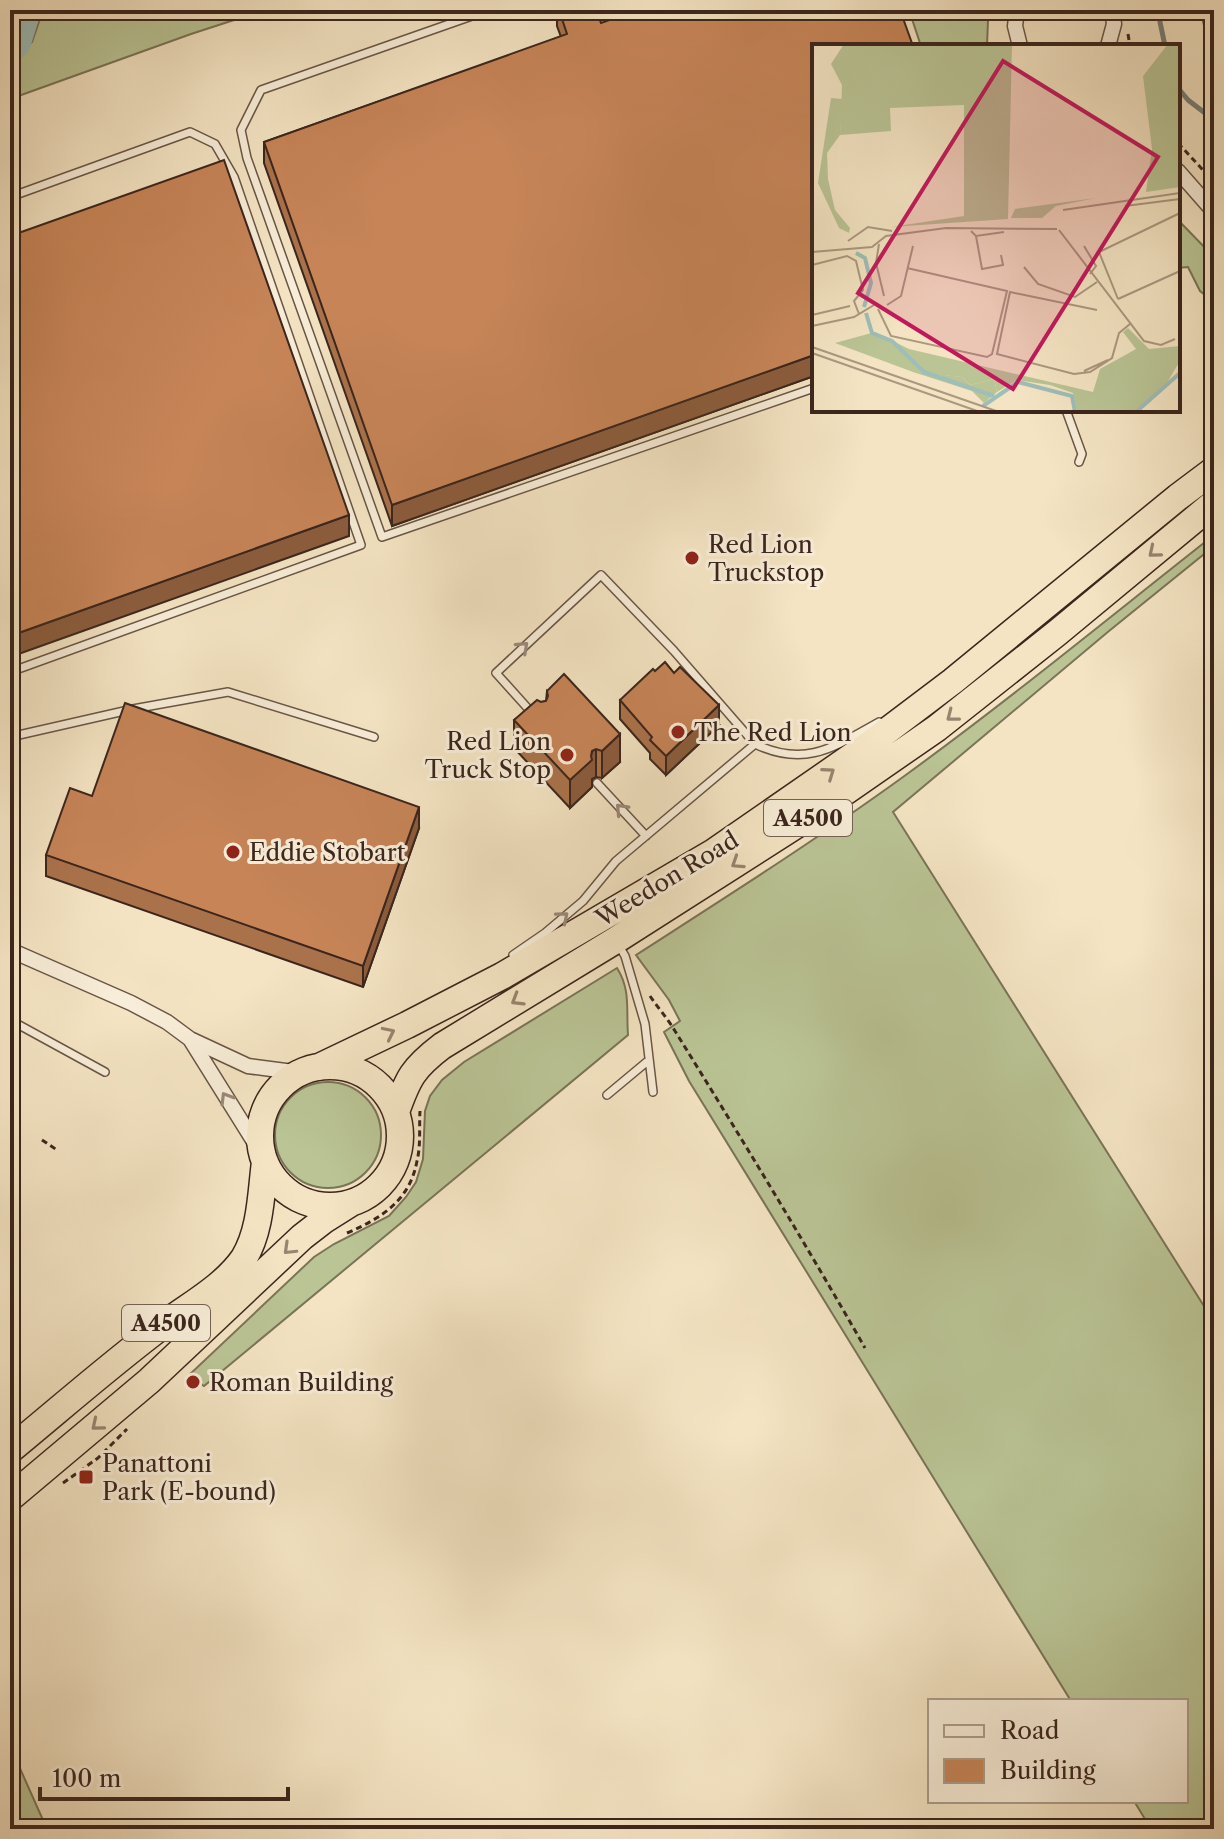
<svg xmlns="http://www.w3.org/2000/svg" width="1224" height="1839" font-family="'Libre Caslon Text',serif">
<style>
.grass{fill:#bac495;stroke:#7a7458;stroke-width:2}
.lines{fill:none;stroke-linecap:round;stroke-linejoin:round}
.stream{stroke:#76817a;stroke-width:5}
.river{stroke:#9dbeb9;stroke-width:30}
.lane-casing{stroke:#695546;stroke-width:10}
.street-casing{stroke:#695546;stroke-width:17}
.highway-casing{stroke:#3b251c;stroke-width:29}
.path{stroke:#3b251c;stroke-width:3;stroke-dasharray:6 4;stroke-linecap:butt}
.lane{stroke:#f8edd8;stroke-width:7}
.street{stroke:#f8edd8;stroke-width:14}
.highway{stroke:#f4e4c3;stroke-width:26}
.wall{fill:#aa724b;stroke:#3b251c;stroke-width:2}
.shaded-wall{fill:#8b5c3d;stroke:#3b251c;stroke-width:2}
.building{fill:#c68457;stroke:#3b251c;stroke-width:2}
.oneway{stroke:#988470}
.oneway2{stroke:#9a897a}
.poi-dot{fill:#8f2418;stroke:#f8edd8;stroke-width:3}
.labels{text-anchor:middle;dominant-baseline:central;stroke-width:6;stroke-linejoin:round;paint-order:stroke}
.shield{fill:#f8edd8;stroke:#746154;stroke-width:2}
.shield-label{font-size:22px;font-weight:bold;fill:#3b251c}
.poi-label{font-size:24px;fill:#3b251c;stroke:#f8edd8;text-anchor:start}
.street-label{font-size:24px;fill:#3b251c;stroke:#f8edd8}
.inset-river{fill:none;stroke:#9dbeb9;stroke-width:4}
.inset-road{fill:none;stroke:#aa9880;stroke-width:2}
.view{fill:#c2185b;fill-opacity:0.15;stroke:#c2185b;stroke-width:4}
.inset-edge{fill:none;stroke:#3b251c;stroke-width:4}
</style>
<rect width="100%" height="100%" fill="#f4e4c3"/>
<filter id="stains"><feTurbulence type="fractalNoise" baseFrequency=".0025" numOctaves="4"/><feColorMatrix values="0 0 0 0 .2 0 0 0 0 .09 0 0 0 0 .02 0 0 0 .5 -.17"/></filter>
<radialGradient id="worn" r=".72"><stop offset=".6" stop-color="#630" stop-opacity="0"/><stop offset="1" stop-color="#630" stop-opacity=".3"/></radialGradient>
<!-- grass -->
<path class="grass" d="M43 10H265L191 34 10 99V65L32 42Z
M909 10H986L988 20 987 46H921Z
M1178 220 1214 257V302L1200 291 1188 267 1178 268Z
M1214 535V546L1109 631 893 812 1214 1322V1829H1151L1134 1801H1186V1701H1071L689 1081 664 1032 680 1021 669 1000 636 955C726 897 816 840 903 777 1009 700 1111 616 1214 535Z
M617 968C631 990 626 1010 628 1035L204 1386 188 1376 314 1257 334 1244 389 1216 406 1197 416 1182 423 1159 425 1111 430 1096 442 1080 464 1062Z
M275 1135a53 53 0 1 1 106 0a53 53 0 1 1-106 0Z
M10 1746 47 1829H10Z"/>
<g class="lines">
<!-- stream -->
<path class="stream" d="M1160 10V22L1165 46
M1178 88 1188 100 1214 120"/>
<!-- river -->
<path class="river" d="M10 48 16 43 26 10"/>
<!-- lane casing -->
<g class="lane-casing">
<path id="lane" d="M489 10 261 90 241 130 247 158 382 537 814 388
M1205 10 1209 30 1214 36
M10 197 190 132 215 144 234 177 361 545 10 672
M1066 410 1082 454 1079 462
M532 713 496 673 601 575 674 651 755 744C806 768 834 747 879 722
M10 737 133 709 228 692 374 737
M597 783 646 836
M618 944 625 956 645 1024 653 1092
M513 955 545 933 583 901 616 861 755 744
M10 1020 105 1072
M607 1095 649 1060"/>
</g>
<!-- street casing -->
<g class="street-casing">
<path id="street" d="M1017 10 1015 26 1020 46
M1108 46 1114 24 1112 10
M1178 171 1214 212
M10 950 131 1003 167 1022 190 1039 248 1066 301 1073
M190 1039 263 1156"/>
</g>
<!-- highway casing -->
<g class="highway-casing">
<path id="highway" d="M260 1136a70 70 0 1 1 140 0a70 70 0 1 1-140 0Z
M319 1067 407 1025 502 976 714 852 867 746 953 681 1178 497 1214 470
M396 1112C408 1078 413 1068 442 1046L616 940 807 818 937 728 1057 633 1214 503
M10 1450C61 1408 111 1364 163 1325 190 1305 225 1286 244 1258 261 1230 261 1193 265 1162
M10 1498 149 1381 302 1237 324 1220 351 1203"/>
</g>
<!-- path -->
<path class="path" d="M1128 34 1130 46
M1178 143 1214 182
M650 996C658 1008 668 1019 675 1031 740 1136 804 1241 865 1348
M42 1140 57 1150
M347 1233C382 1218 410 1200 417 1161 421 1145 419 1127 420 1111
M63 1483 98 1458 127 1429"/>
<!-- lane -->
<use href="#lane" class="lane"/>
<!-- street -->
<use href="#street" class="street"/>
<!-- highway -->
<use href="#highway" class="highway"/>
</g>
<!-- wall -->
<path class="wall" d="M557 10H596L601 23 814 46V376L392 526 264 163V142L561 37 557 26Z
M547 691 620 762 602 778 596 777 592 779V787L570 808 514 748V720L541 702 546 701Z
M620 700 719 725 666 775 650 759V753L620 719Z
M92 796 419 828 363 987 46 876V855Z"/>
<!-- shaded-wall -->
<path class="shaded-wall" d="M814 355V376L392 526V505Z
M349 515V536L10 657V636Z
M719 705V725L666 775V756Z
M620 734V762L602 778V751Z
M596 749V777L592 779V787L570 808V780L591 756 592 751Z
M419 807V828L363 987V966Z"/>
<!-- building -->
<path class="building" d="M559 10H596L601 23 638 10H900L913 46H814V355L392 505 264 142 567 34Z
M224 160 349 515 10 636V236Z
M665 662 674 673 680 667 719 705 666 756 650 740 652 737 620 700 653 669 655 671Z
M564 674 620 734 602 751 596 749 592 751 591 756 592 760 570 780 514 720 537 700 541 702 546 701 548 696 547 691Z
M125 703 419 807 363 966 46 855 70 788 92 796Z"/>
<!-- one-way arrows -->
<defs><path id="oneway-chevron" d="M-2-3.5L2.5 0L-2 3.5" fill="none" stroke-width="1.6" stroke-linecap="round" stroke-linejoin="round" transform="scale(2)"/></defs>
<g class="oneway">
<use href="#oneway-chevron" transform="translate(1154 552) rotate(140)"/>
<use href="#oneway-chevron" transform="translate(952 716) rotate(142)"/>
<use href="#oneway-chevron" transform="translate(829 773) rotate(-35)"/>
<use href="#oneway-chevron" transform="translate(737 863) rotate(147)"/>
<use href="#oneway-chevron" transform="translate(517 1000) rotate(149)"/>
<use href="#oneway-chevron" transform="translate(389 1033) rotate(-26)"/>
<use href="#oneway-chevron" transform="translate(289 1249) rotate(136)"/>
<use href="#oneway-chevron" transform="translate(97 1425) rotate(140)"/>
</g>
<g class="oneway2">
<use href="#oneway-chevron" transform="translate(523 647) rotate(-43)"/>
<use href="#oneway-chevron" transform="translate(621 809) rotate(-133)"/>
<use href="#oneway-chevron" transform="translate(563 917) rotate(-40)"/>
<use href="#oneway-chevron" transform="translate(226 1098) rotate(-121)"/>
</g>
<!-- markers -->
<g class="poi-dot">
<circle cx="692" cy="558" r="8"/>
<circle cx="678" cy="732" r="8"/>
<circle cx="567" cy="755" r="8"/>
<circle cx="233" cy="852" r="8"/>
<circle cx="193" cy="1382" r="8"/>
<rect x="78" y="1469" width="16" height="16" rx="4"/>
</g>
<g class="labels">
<!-- shield labels -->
<g class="shield">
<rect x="764" y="800" width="88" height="36" rx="6"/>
<rect x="122" y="1305" width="88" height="36" rx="6"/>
</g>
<g class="shield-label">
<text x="808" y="818">A4500</text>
<text x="166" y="1323">A4500</text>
</g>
<!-- poi labels -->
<g class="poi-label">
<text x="708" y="544">Red Lion<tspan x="708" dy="28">Truckstop</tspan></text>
<text x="694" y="732">The Red Lion</text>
<text x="551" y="741" text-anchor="end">Red Lion<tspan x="551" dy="28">Truck Stop</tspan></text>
<text x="249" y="852">Eddie Stobart</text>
<text x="209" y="1382">Roman Building</text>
<text x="102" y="1463">Panattoni<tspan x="102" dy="28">Park (E-bound)</tspan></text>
</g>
<!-- street labels -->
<g class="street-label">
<text transform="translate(667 879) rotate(-31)">Weedon Road</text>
</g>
</g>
<!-- overview -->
<g transform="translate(812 44)">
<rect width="368" height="368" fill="#f4e4c3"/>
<path d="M32 0H200L196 175 79 183 152 172V61L78 64 79 87 28 91 30 41 19 20ZM356 0H368V143L334 148 340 105 331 32ZM284 154 244 162 230 174H199L203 165ZM316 284 337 305 368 302V317L350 347 322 368H265L261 349 238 341 205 336 185 348 182 335 158 341 150 333 101 328 23 299 63 288 97 305 281 348 288 325 324 305 311 288Z" fill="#bac495"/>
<path d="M19 54 30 55V63L28 91 15 109 16 135 23 166 38 184 37 189 27 184 6 139ZM105 319 116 329 150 333 158 341 182 335 185 348 172 359 160 347 101 328Z" fill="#bac495"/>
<path class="inset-river" d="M44 209 53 214 59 239 52 263M54 269 60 289 80 297 112 328 182 352M171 362 206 338 260 352 263 368M324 368 368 329"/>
<path class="inset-road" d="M313 162 368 155M251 166 368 149M247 186 332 297 349 301 363 295M159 187 164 192 192 188M164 192 170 225 191 221 189 211M36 197 56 183 80 187M67 200 64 219 72 252M272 202 284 222 278 230M0 208 60 203 74 192 134 184 245 185M0 221 35 212 44 217 51 246 42 257 47 270M212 223 226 240 263 253 285 238M306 255 287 208 368 169M306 255 368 227M75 261 89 252 101 202M66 265 79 292 175 313 180 310 195 247 95 224M285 266 198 248 185 310 262 330 278 328 300 314 307 289 318 280M0 271 38 262M0 282 42 273 62 261M0 303 187 368M0 309 168 368M272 327 296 316"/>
<path class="view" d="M191 17 346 113 201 345 46 249Z"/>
<rect width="368" height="368" class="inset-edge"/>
</g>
<!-- margin -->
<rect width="1224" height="1839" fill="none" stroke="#f4e4c3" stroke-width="40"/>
<rect x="12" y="12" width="1200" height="1815" fill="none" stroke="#3b251c" stroke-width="4"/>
<rect x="20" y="20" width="1184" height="1799" fill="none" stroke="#3b251c" stroke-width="2"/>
<!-- legend -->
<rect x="928" y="1699" width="260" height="104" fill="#f8edd8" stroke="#ac9d8d" stroke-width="2"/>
<rect x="944" y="1725" width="40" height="12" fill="#f8edd8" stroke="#ac9d8d" stroke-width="2"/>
<text x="1000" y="1739" font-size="24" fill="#3b251c">Road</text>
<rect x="944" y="1759" width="40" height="24" fill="#c68457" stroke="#ac9d8d" stroke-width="2"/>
<text x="1000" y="1779" font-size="24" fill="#3b251c">Building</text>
<!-- scale -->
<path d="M40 1787v12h248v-12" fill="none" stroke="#3b251c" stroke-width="4"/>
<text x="52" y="1787" font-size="24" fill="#3b251c" stroke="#f8edd8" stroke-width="6" paint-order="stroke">100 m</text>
<rect width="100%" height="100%" filter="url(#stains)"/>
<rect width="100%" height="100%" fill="url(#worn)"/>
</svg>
